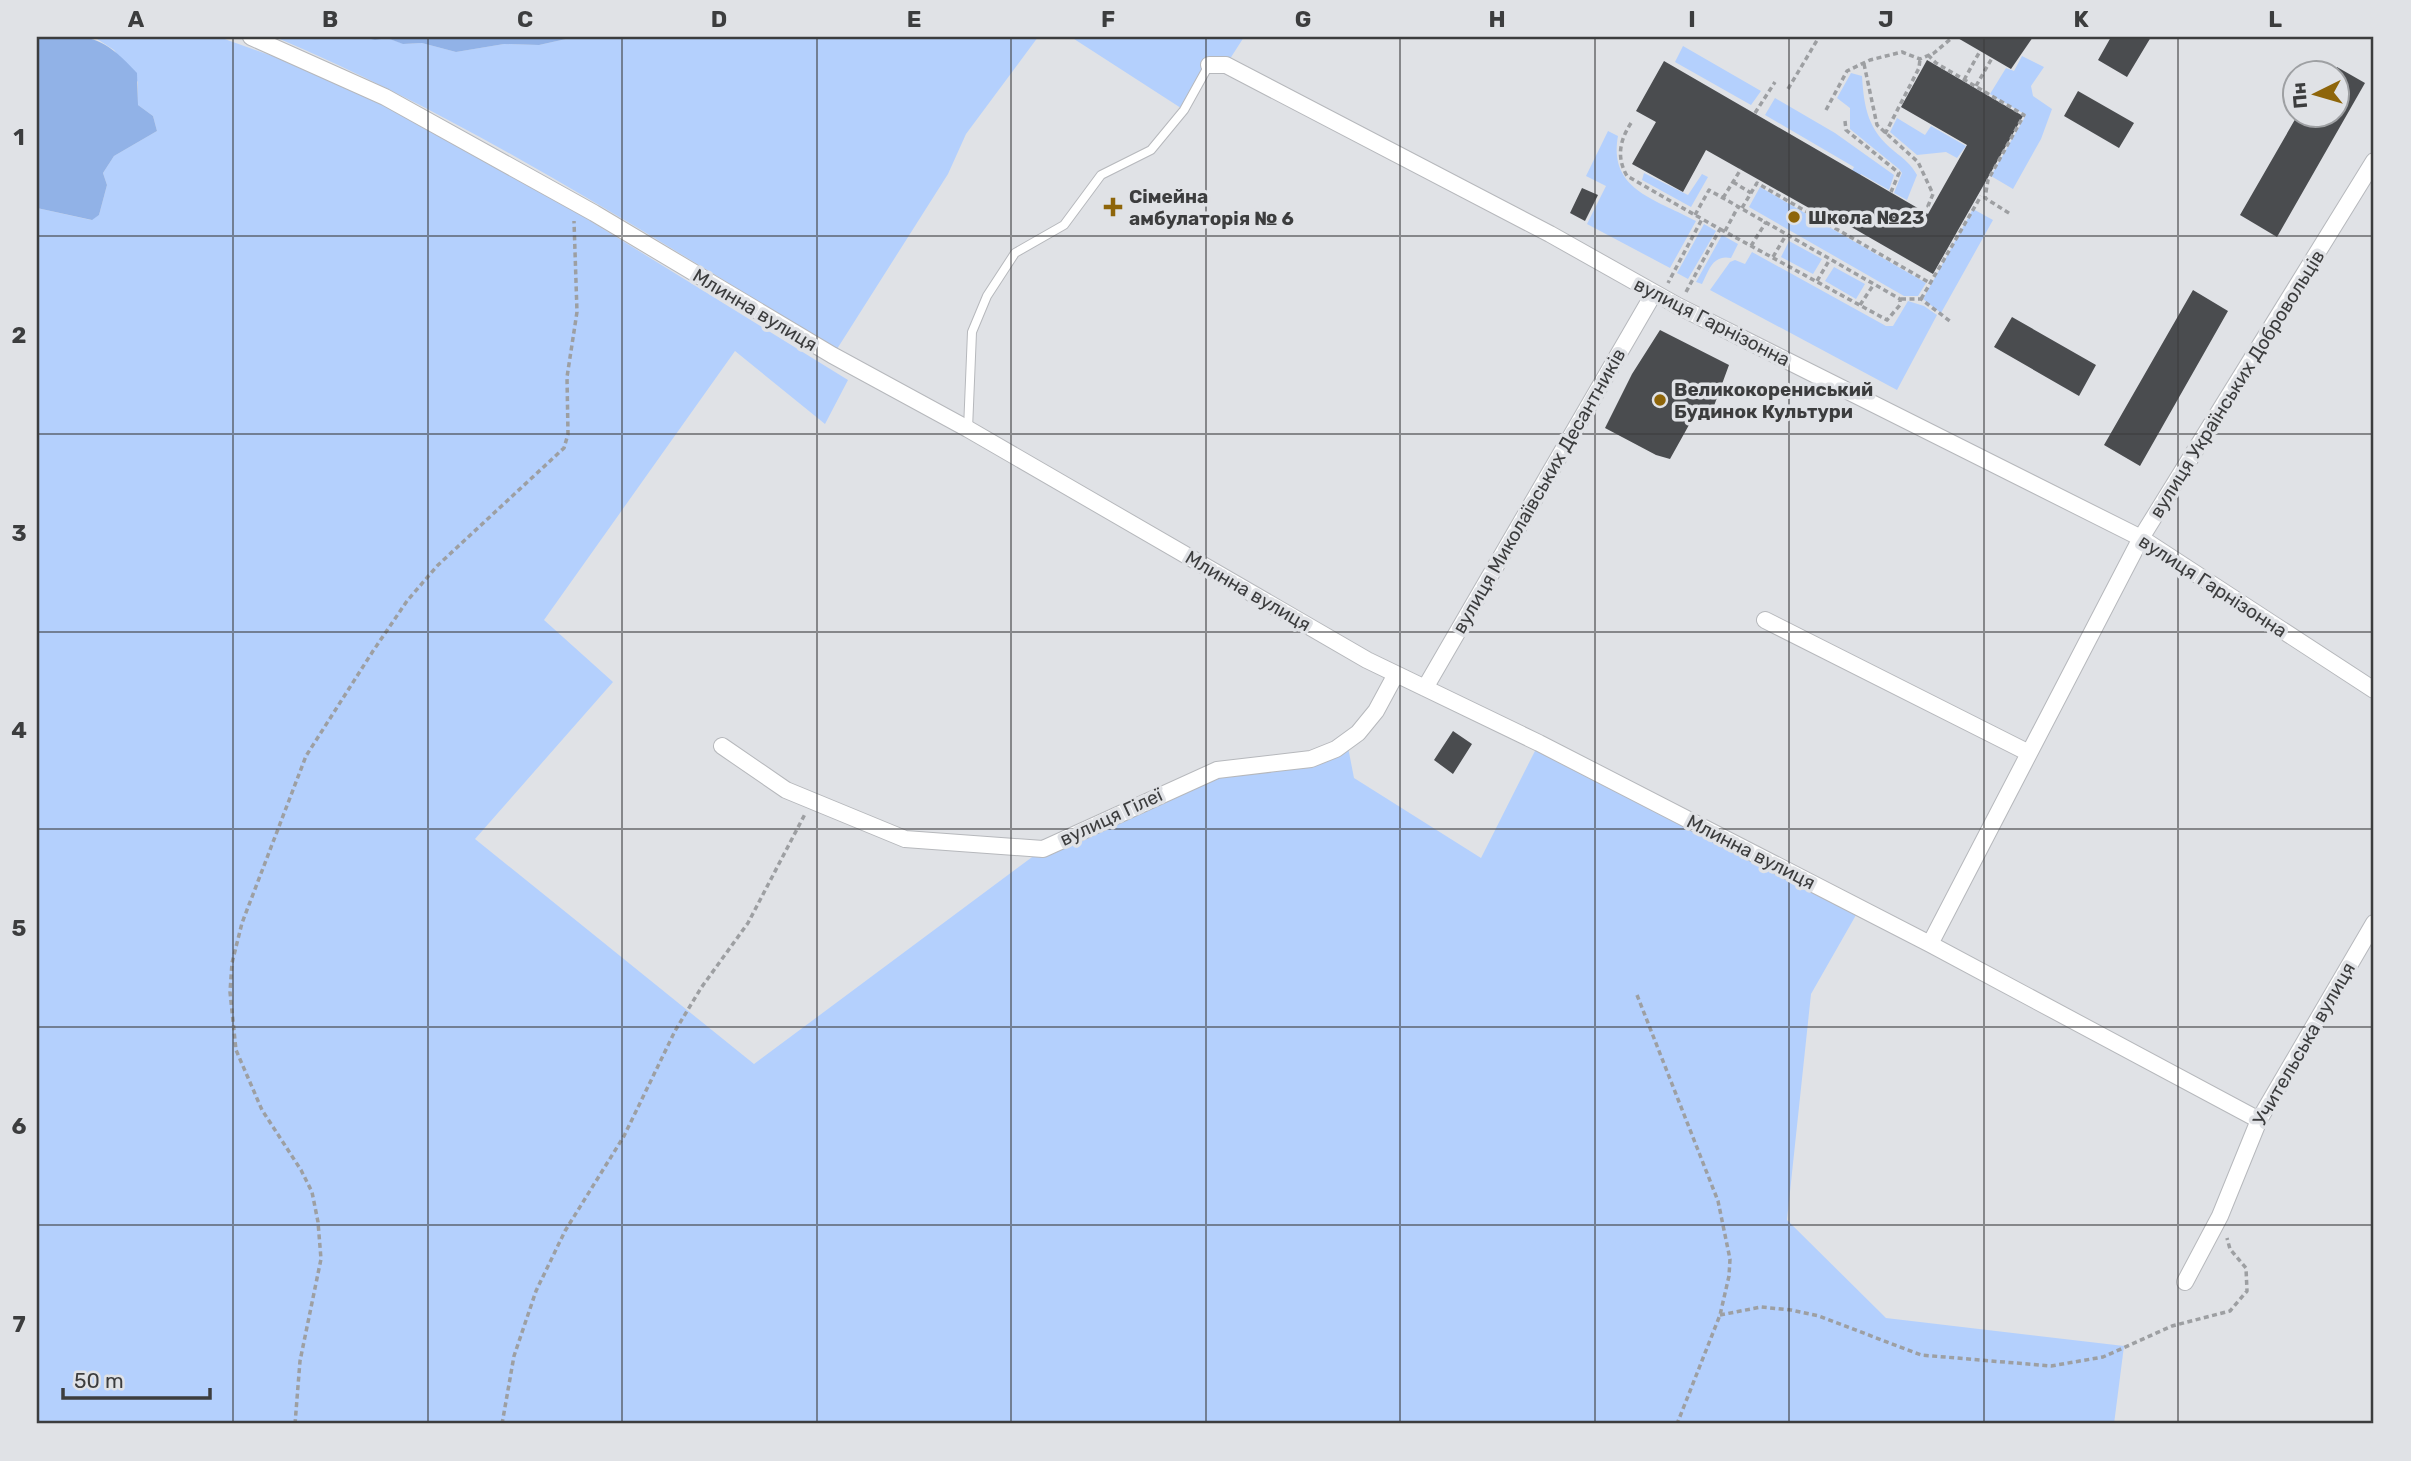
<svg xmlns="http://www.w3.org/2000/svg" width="2411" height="1461" font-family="Rubik,sans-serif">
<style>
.green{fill:#b4d0fd}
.water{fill:#91b2e7}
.building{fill:#4a4c4f}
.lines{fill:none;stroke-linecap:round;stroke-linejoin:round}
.lane-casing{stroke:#b6b8bc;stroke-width:10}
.street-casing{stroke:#b6b8bc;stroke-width:18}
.path{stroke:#9d9fa2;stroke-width:3.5;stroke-dasharray:5 3.5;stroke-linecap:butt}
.lane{stroke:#fff;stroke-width:8}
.street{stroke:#fff;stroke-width:16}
.grid{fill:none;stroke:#3c3d3e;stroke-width:2;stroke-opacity:0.55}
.poi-dot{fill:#8e650a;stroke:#e0e2e6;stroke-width:2.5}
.labels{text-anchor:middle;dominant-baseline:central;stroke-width:7;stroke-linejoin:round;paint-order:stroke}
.poi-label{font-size:19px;font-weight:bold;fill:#3c3d3e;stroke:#e0e2e6;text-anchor:start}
.street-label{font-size:19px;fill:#3c3d3e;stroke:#e0e2e6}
.neatline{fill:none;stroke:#3c3d3e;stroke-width:2.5}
.grid-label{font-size:23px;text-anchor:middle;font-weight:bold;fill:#3c3d3e}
</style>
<rect width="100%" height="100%" fill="#e0e2e6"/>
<!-- green -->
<path class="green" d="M94 37H219L309 69 383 103 566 206 848 380 825 424 735 351 544 620 613 682 475 839 754 1064 1043 849 1182 783 1292 761 1347 742 1354 778 1481 858 1539 743 1860 908 1811 994 1787 1220 1886 1318 2124 1346 2114 1424H37V208L91 220 99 215 107 185 103 173 114 156 157 131 153 116 138 105V82L114 50Z
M275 37 387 38 404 44 422 43 456 52 504 44 539 45 575 37H1038L966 134 948 174 837 349C654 239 472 120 275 37Z
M1071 37H1244L1226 65H1209L1184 110Z
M1683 46 1761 91 1751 105 1675 62Z
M2022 56 2044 67 2031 86 2033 96 2052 109 2041 139 2013 189 1991 176 2026 115 1990 94 2006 68 2014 71Z
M1851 73 1862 76C1864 108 1868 130 1894 151 1904 159 1911 164 1917 175L1907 200 1894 193 1902 173 1899 169 1850 129V108L1837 98Z
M1775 98 1835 133 1894 175 1889 190 1861 174 1852 191 1844 186 1854 167 1765 115Z
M1897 118 1925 135 1931 126 1966 146 1957 158 1946 152 1917 155 1890 132Z
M1608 131 1618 136C1608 190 1656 199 1696 221L1670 268 1587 224 1606 186 1586 176Z
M1644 173 1688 195 1702 174 1708 177 1691 207 1642 180Z
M1760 187 1926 283 1918 296H1904L1749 207Z
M1973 209 1993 220 1941 313 1923 299Z
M1704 224 1716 231 1688 279 1677 273Z
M1722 235 1738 244 1731 258C1713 254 1709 270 1702 284L1696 282Z
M1789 241 1822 259 1813 274 1781 257Z
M1752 252 1886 326H1893L1908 301 1924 306 1937 315 1897 390 1710 290 1730 262 1735 260 1745 264Z
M1834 267 1865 284 1856 299 1825 281Z"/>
<!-- water -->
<path class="water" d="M37 37C90 37 98 31 137 73L138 105 153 116 157 131 114 156 103 173 107 185 99 215 92 220 37 208Z
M363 37H575L539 45 504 44 456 52 422 43 403 44 387 38 375 40Z"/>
<!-- building -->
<path class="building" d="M1956 37H2033L2011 69Z
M2111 37H2151L2127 77 2098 60Z
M1927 60 2023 116 1933 274 1827 213 1825 217 1706 150 1683 192 1632 164 1656 122 1636 111 1664 61 1928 214 1967 145 1901 107Z
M2337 67 2365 83 2277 237 2240 215 2297 116H2337Z
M2078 91 2134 123 2119 148 2064 116Z
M1582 188 1598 195 1585 221 1570 213Z
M2193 290 2228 311 2140 466 2104 445Z
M2012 317 2096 365 2079 396 1994 347Z
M1660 330 1729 365 1711 414 1699 407 1670 459 1656 455 1605 428 1632 374Z
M1453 731 1472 744 1453 774 1434 760Z"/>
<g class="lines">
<!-- lane casing -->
<g class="lane-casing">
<path id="lane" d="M968 429 972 332 987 296 1015 253 1064 225 1101 175 1151 150 1184 110 1209 65"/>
</g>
<!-- street casing -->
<g class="street-casing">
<path id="street" d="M251 37 385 97 594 213 832 355 968 429 1367 660 1539 743 1930 944 2259 1120
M1209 65H1226L1550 234 1678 306 2141 538 2374 690
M1765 620 2029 753
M1425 688 1654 293
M722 746 786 790 905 839 1043 849 1217 770 1311 759 1336 749 1358 733 1376 711 1396 674
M1930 944 2141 538 2374 161
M2185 1282 2220 1216 2259 1120 2374 923"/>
</g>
<!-- path -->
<path class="path" d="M1928 55 1936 63 2024 115 1988 180 1985 198 2012 215
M1864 64 1877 125 1918 162 1933 194 1928 206 1931 208
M1964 80 1980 51
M1976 86 1992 58
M1788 89 1819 37
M1826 110 1847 71 1870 60 1902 52 1920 59 1934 53 1953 37
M1755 113 1775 82
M1845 121 1846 130 1899 173 1891 192
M1631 123C1620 140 1616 157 1627 176L1702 219 1668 283
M1885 134 1919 68 1920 59
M1733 182 1751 193
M1723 198 1741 169
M1742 208 1757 183 1930 283
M1695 215 1709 190 1900 299V305L1887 320 1720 229
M1725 231 1738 207
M1751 246 1766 222
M1773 257 1786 235
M1817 281 1830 259
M1686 292 1720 229 1702 219
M1901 299H1921L1951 322
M1921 299 1981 196
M1860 305 1874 284
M1637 995 1718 1201 1730 1259 1729 1276 1720 1315 1677 1424
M1720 1315 1761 1307 1791 1310 1819 1316 1921 1355 2051 1366 2103 1357 2172 1326 2230 1311 2247 1291 2246 1268 2230 1249 2227 1238
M295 1424 300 1361 321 1259 318 1222 312 1192 301 1170 262 1110 236 1050 230 992 232 963 242 923 306 756 373 651 407 601 437 566 564 448 568 434 567 377 577 312 574 221
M502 1424 514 1356 536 1291 565 1231 624 1136 675 1031 701 988 748 923 805 814"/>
<!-- lane -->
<use href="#lane" class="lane"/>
<!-- street -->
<use href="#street" class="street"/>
</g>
<!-- grid -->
<path class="grid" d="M233 37V1424M428 37V1424M622 37V1424M817 37V1424M1011 37V1424M1206 37V1424M1400 37V1424M1595 37V1424M1789 37V1424M1984 37V1424M2178 37V1424M37 236H2374M37 434H2374M37 632H2374M37 829H2374M37 1027H2374M37 1225H2374"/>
<!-- markers -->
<g class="poi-dot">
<path d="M1109.5 196.5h7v7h7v7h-7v7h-7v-7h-7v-7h7z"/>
<circle cx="1794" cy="217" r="7"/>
<circle cx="1660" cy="400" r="7"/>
</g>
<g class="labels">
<!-- poi labels -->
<g class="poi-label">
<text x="1129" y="196">Сімейна<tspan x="1129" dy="22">амбулаторія № 6</tspan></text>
<text x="1808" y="217">Школа №23</text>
<text x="1674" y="389">Великокорениський<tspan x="1674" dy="22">Будинок Культури</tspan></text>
</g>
<!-- street labels -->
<g class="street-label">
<text transform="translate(755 310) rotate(31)">Млинна вулиця</text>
<text transform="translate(1712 322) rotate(27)">вулиця Гарнізонна</text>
<text transform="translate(2237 384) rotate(-58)">вулиця Українських Добровольців</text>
<text transform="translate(1539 491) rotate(-60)">вулиця Миколаївських Десантників</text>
<text transform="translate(2213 586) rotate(33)">вулиця Гарнізонна</text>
<text transform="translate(1248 591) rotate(30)">Млинна вулиця</text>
<text transform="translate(1111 817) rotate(-25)">вулиця Гілеї</text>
<text transform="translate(1751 852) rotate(27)">Млинна вулиця</text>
<text transform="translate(2304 1044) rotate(-60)">Учительська вулиця</text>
</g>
</g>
<!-- border -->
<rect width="2411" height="1461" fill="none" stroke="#e0e2e6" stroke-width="77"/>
<!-- north arrow -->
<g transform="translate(2316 94) rotate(265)"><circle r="33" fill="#e0e2e6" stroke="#9ea0a3" stroke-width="2"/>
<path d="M0-5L12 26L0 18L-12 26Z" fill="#8e650a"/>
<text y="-10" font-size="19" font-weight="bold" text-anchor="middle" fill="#3c3d3e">Пн</text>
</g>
<!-- scale -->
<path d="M63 1388v10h147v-10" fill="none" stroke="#3c3d3e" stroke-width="3.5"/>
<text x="74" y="1388" font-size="21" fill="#3c3d3e" stroke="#e0e2e6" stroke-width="5" paint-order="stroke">50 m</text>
<rect x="38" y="38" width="2334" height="1384" class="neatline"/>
<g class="grid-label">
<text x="136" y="27">A</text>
<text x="330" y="27">B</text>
<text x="525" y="27">C</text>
<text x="719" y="27">D</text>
<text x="914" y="27">E</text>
<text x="1108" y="27">F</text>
<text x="1303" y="27">G</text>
<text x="1497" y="27">H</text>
<text x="1692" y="27">I</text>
<text x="1886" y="27">J</text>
<text x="2081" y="27">K</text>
<text x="2275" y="27">L</text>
<text x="19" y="145">1</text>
<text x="19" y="343">2</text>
<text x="19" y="541">3</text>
<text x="19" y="738">4</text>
<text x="19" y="936">5</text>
<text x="19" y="1134">6</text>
<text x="19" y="1332">7</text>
</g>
</svg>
